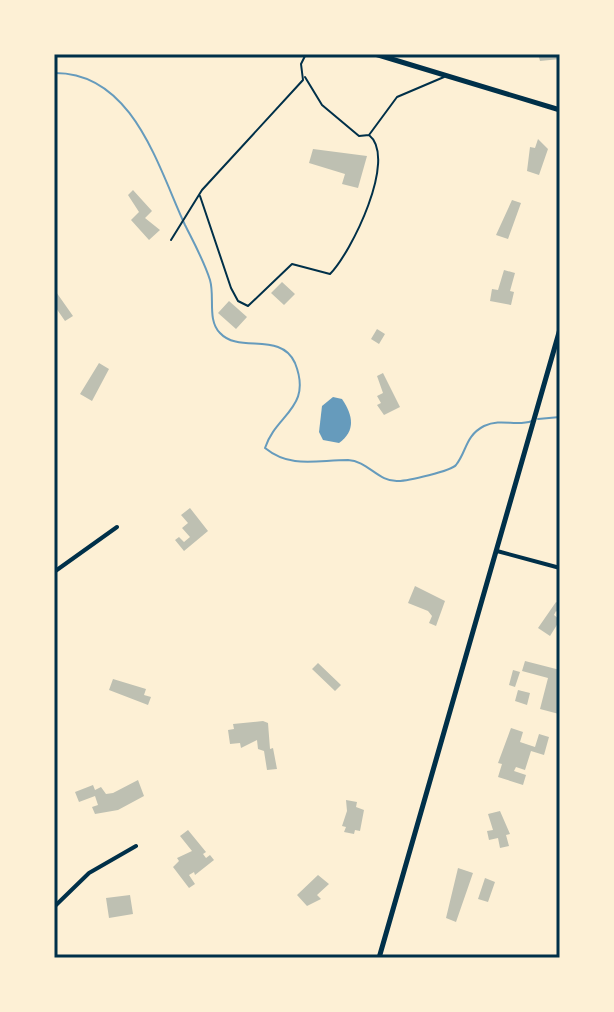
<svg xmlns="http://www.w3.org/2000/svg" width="614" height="1012" font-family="'PT Serif',serif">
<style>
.water{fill:#669bbc}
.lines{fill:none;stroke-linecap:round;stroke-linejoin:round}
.stream{stroke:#669bbc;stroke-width:2}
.building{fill:#bec0b2}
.service{stroke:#003049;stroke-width:2}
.minor{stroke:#003049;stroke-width:4}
.tertiary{stroke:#003049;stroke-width:5}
.neatline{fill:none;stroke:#003049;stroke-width:3}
</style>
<rect width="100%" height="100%" fill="#fdf0d5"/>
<!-- water -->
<path class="water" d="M333 397 342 399C353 415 356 431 339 443L323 440 319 432 322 406Z"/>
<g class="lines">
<!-- stream -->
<path class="stream" d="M54 73C133 72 158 167 185 225 194 243 204 261 210 280 215 297 207 320 220 333 239 354 281 331 295 363 313 408 276 414 265 448 291 469 317 460 348 460 368 461 378 482 398 481 408 481 451 471 456 465 467 451 465 436 484 426 502 418 516 427 532 421
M538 419 560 417"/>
</g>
<!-- building -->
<path class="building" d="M538 54H560V59L540 61Z
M538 139 548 149 539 175 527 171 530 147 535 148Z
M313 149 367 156 358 188 342 184 345 174 309 163Z
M133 190 152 211 145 218 160 230 149 240 131 220 139 212 128 195Z
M512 200 521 203 508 239 496 235Z
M504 270 515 273 510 291 514 292 511 305 490 301 492 289 498 290Z
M282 282 295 294 284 305 271 293Z
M54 289 73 316 65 321 56 308Z
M229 301 247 317 236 329 218 313Z
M377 329 385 334 379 344 371 339Z
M99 363 109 369 92 401 80 394Z
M383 373 400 407 384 415 377 405 381 403 377 396 383 393 377 376Z
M190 508 208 531 184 551 175 540 179 537 184 542 190 537 182 528 188 523 181 515Z
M415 586 445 601 436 626 429 623 432 616 428 611 408 603Z
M556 602 560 604V614L556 611 554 615 560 620 550 636 538 628Z
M525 661 560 670 559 714 540 709 548 678 522 671Z
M318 663 341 685 335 691 312 669Z
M513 670 520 672 515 687 509 685Z
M113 679 146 689 144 695 151 697 148 705 109 690Z
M518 690 530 693 527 705 515 701Z
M263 721 268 723 270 749 273 748 277 769 267 770 264 751 258 749 257 740 241 748 240 743 230 744 228 730 234 729 233 724Z
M511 728 523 732 520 742 535 747 539 734 549 737 544 755 531 751 525 770 516 767 514 771 526 775 523 785 498 777 502 764 498 763Z
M138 780 144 796 118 810 95 814 92 807 98 805 95 796 79 802 75 792 93 785 95 790 101 787 106 794 113 793Z
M346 800 357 802 356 807 364 810 360 831 355 830 354 834 344 832 346 827 342 826 347 811Z
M500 811 510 834 506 835 509 846 500 848 498 838 489 840 487 831 493 830 488 814Z
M188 830 206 852 203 854 206 858 210 855 214 860 195 875 194 872 189 875 195 884 189 888 173 867 179 861 177 858 192 851 180 836Z
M458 868 473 873 456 922 446 918Z
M318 875 329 884 317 895 321 899 307 906 297 895Z
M485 878 495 882 488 902 478 899Z
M130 895 133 914 109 918 106 898Z"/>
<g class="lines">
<!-- service -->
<path class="service" d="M305 77 322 105 359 136 369 135 397 97 444 77
M200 196 231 288 238 301 248 306 292 264 330 274C351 253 398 158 369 135
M171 240 202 190 303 80 301 64 306 54"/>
<!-- minor -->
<path class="minor" d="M497 551 560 568
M54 572 117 527
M54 907 89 873 136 846"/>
<!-- tertiary -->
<path class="tertiary" d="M375 54 560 110
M379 958 560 329"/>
</g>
<!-- border -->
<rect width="614" height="1012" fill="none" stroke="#fdf0d5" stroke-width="112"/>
<rect x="56" y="56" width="502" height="900" class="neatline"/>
</svg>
